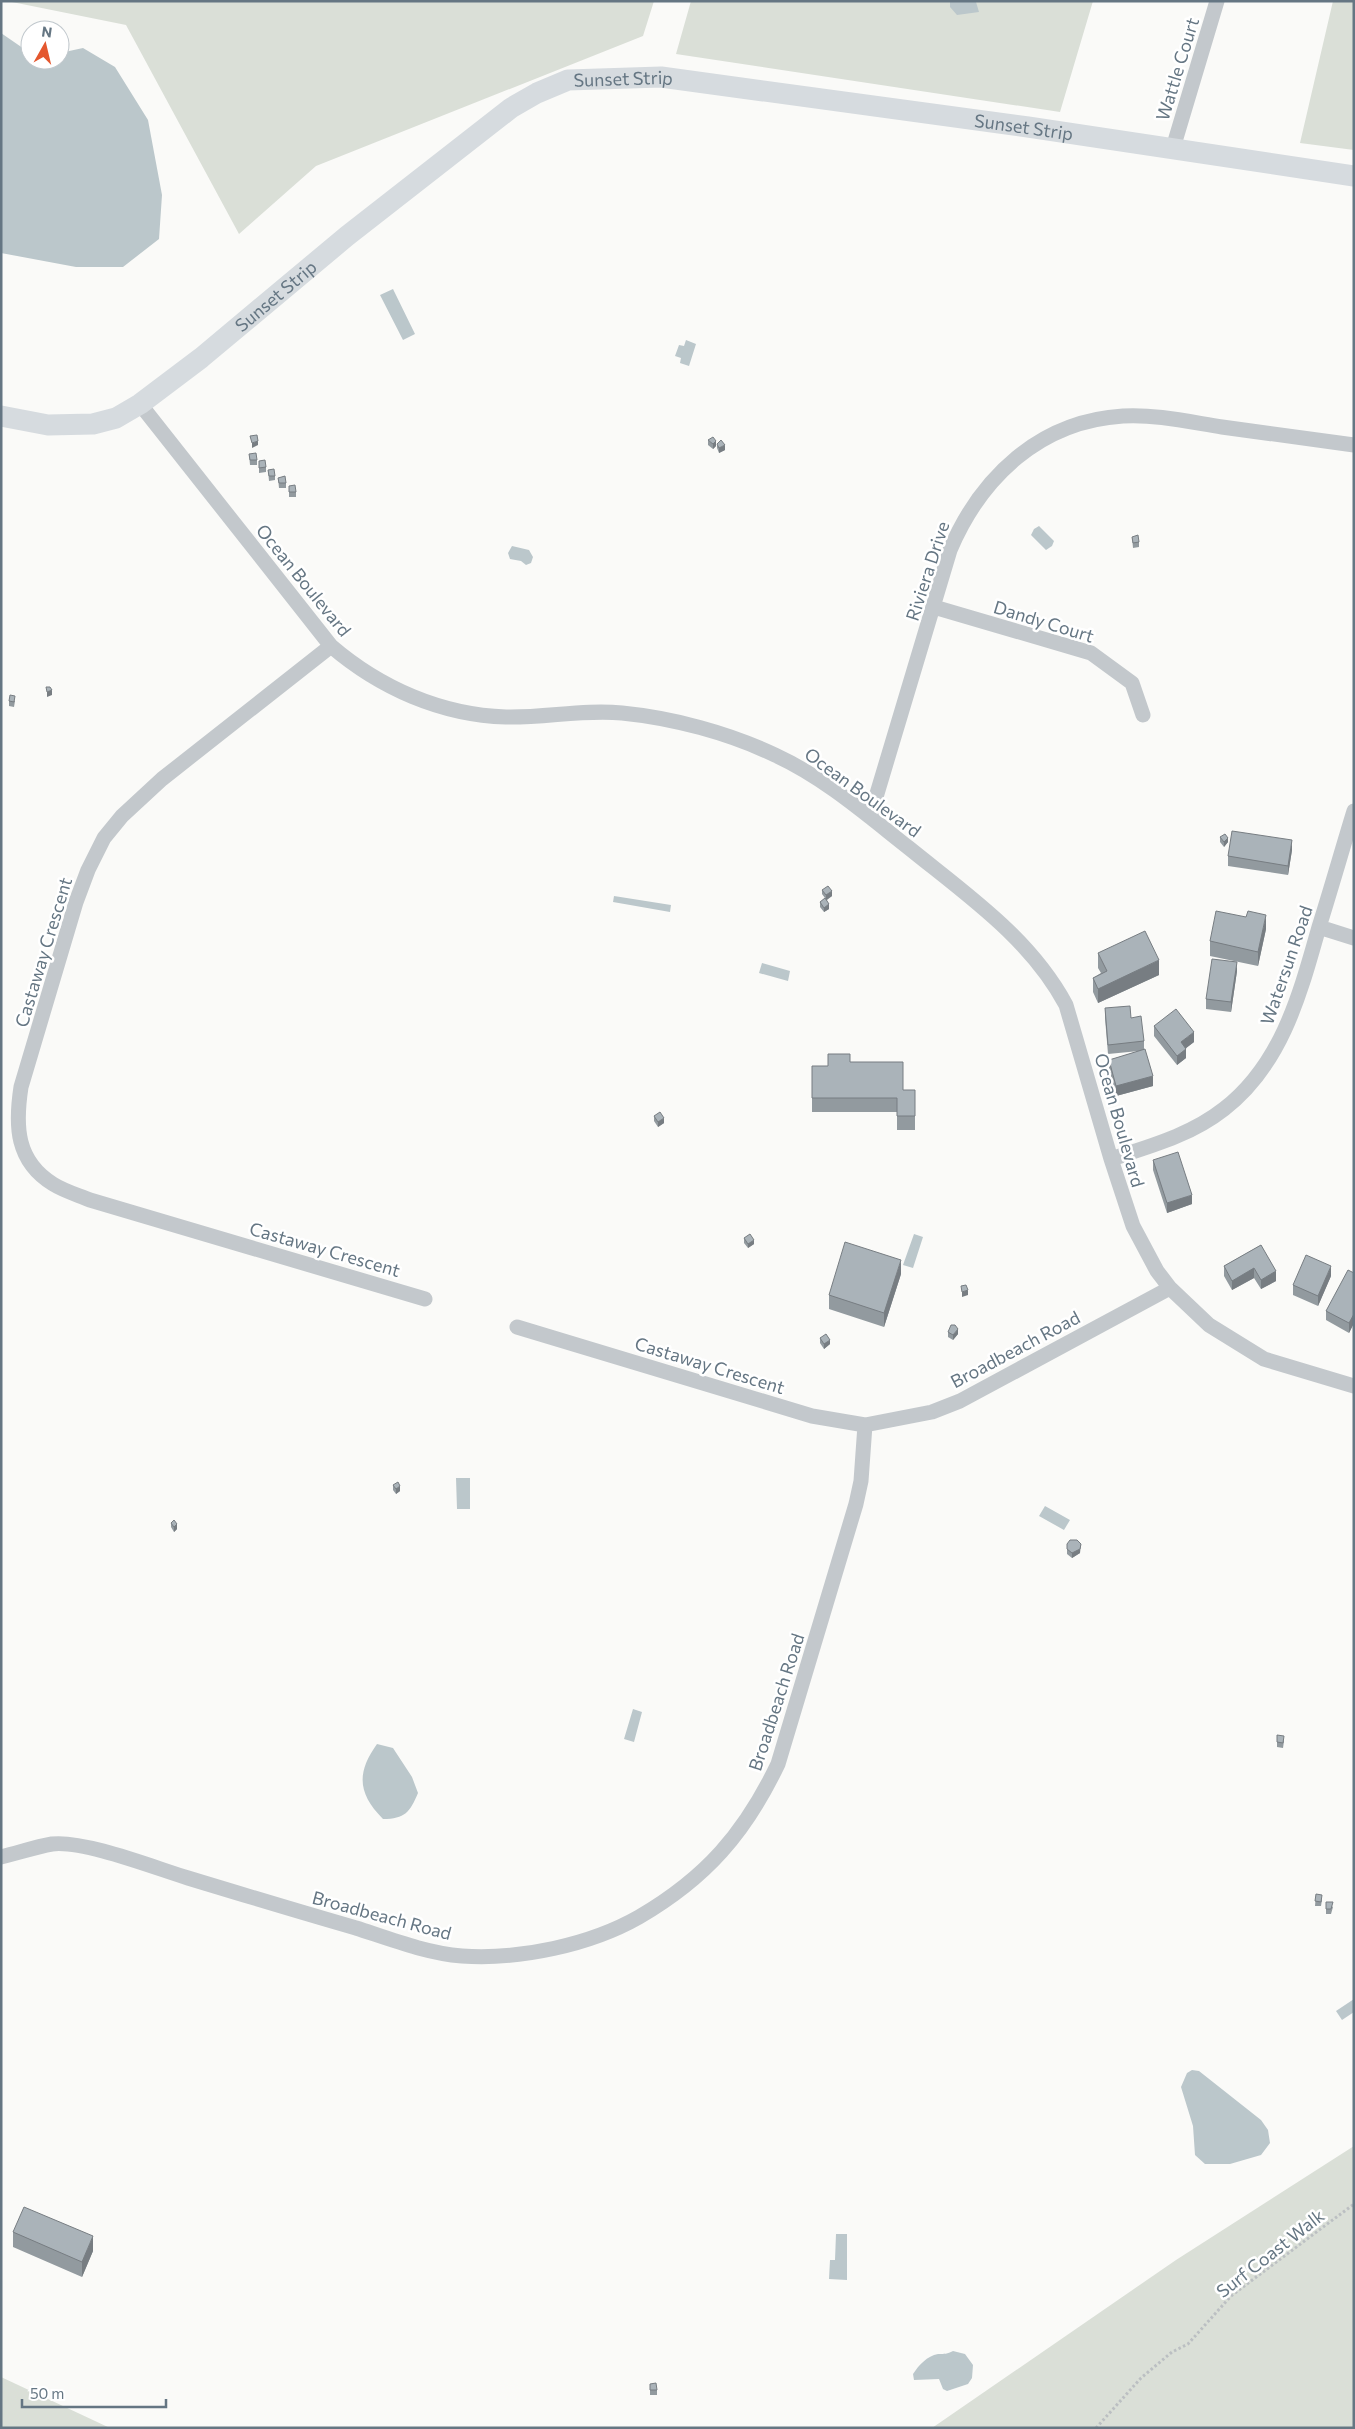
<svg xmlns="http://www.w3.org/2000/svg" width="1355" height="2429" font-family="Commissioner,sans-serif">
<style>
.green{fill:#dadfd7}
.water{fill:#bbc7cb}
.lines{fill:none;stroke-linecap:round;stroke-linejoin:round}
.path{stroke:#bbbfc2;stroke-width:3;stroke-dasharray:2.5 2.5;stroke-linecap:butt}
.street{stroke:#c3c8cc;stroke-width:15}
.secondary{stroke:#d6dbdf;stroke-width:21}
.wall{fill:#929a9f}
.shaded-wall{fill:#777d82}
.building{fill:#aab3b9;stroke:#777d82}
.labels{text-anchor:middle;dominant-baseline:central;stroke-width:5;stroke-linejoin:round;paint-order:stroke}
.street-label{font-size:18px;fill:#657683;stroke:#fff}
</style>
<rect width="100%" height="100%" fill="#fafaf8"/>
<!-- green -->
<path class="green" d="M7 1H654L643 36 316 166 239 234 126 25Z
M691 1H1093L1060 112 676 54Z
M1333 1H1354V150L1300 143Z
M1354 2146V2428H932L1176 2260Z
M1 2377 110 2428H1Z"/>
<!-- water -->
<path class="water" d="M950 1 976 2 979 12 957 15 950 7Z
M1 33 30 53V60H60V53L83 48 115 67 148 120 162 195 159 239 123 267H76L1 253Z
M393 289 415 334 403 340 380 295Z
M686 340 696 344 689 366 680 363 681 358 675 356 679 345 684 346Z
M1039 526 1054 541 1052 546 1046 550 1031 535 1034 529Z
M512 546 529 550 533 557 531 563 526 565 521 561 510 559 508 553Z
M614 896 671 905 670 912 613 902Z
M762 963 790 971 788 981 759 973Z
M914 1234 923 1237 913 1268 903 1265Z
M456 1478H470V1509H457Z
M1045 1506 1070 1520 1064 1530 1039 1516Z
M633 1709 642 1712 634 1742 624 1739Z
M377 1744 393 1748 412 1777 418 1793C410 1812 405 1819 383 1819 358 1794 356 1773 377 1744Z
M1354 1999V2012L1342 2020 1336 2011Z
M1192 2070 1199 2071 1261 2120 1268 2130 1270 2143 1261 2155 1230 2164H1205L1195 2155 1193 2126 1181 2087 1187 2073Z
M836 2234H847V2280L829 2279 830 2260H835Z
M953 2351 965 2354 973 2365 972 2378 968 2384 947 2391 943 2389 939 2379 914 2380 913 2374C919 2365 927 2356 938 2354 945 2354 947 2354 953 2351Z"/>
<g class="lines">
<!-- path -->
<path class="path" d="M1096 2428 1141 2378 1172 2352 1188 2344 1231 2296 1354 2204"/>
<!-- street -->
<path class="street" d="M1173 148 1217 1
M140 404 331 646C380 688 441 715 506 717 545 718 584 709 622 713 673 718 729 733 775 755 825 778 867 815 909 848 967 895 1030 938 1066 1005L1111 1159 1133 1226 1157 1271 1170 1288 1209 1325 1264 1359 1354 1386
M934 607 1091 653 1132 683 1143 715
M331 646 162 779 122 816 104 838 88 870 76 902 21 1087C15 1126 16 1161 53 1184 64 1191 78 1195 90 1200L425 1299
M870 817 950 550C981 477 1040 421 1123 416 1155 414 1190 422 1222 427 1266 433 1310 439 1354 445
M1319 927 1354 938
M1111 1159C1151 1146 1191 1135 1224 1109 1282 1064 1300 994 1319 927 1331 889 1342 850 1354 811
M517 1327 812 1416 865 1425
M1 1857C18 1853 35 1847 52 1844 84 1840 155 1868 188 1878 244 1895 300 1912 356 1928 390 1939 426 1953 462 1956 519 1960 590 1945 639 1917 706 1878 745 1833 778 1764L856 1504 861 1481 865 1425 932 1412 960 1401 1170 1288"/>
<!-- secondary -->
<path class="secondary" id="s1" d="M1 416 48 425 93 424 116 418 140 404 201 358 347 236 511 108 537 93 568 80 661 77 1028 127 1354 176"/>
</g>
<!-- wall -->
<path class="wall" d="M708 440 716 446 713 449 708 445Z
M717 444 725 450 719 453 717 448Z
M249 454 257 460V465H250Z
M259 461 266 467V472L259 473Z
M268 470 275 476V480L269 481Z
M278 478 286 483V488H279Z
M289 486 296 492V497H289Z
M1132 537 1139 542V547L1133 548Z
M9 701H15L14 707 9 706Z
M1220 837 1228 842 1224 847 1220 842Z
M1292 850 1288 875 1228 866V856Z
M822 890 832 896 827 900 829 909 824 912 820 907V902L825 898 822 894Z
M1266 929 1258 966 1210 956V941Z
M1098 953 1159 975 1098 1003 1093 992V978L1101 973 1098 968Z
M1237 971 1231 1012 1206 1009V999Z
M1105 1008 1131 1018 1144 1041V1050L1153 1086 1116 1096 1109 1069V1060L1139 1051 1108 1054 1105 1018Z
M1154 1026 1194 1042 1186 1048V1058L1177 1065 1154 1036Z
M850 1062 903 1090H915V1130H897V1112H812V1066H828Z
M654 1116 664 1123 658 1127 654 1121Z
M1153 1160 1192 1204 1167 1213 1153 1170Z
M744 1238 754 1244 748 1248 744 1243Z
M1261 1245 1276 1281 1261 1289 1254 1278 1232 1290 1224 1276V1266Z
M1354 1273V1323L1349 1333 1326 1320V1311Z
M901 1274 884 1327 829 1309V1295Z
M1331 1276 1318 1306 1293 1295V1285Z
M948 1332 958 1334 953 1340 948 1337Z
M820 1338 830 1344 824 1349 820 1343Z
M393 1485 400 1491 396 1494 393 1490Z
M171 1523 177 1529 174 1532 171 1527Z
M1067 1544 1080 1553 1072 1558 1067 1554Z
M1277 1735 1284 1741 1283 1748 1277 1747Z
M1316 1894 1322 1900 1321 1906H1315Z
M1326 1902 1333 1907 1331 1914H1326Z
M13 2232 93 2251 82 2277 13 2247Z
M650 2384 657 2390V2395H650Z"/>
<!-- shaded-wall -->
<path class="shaded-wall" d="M258 441V445L252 448V443Z
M716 441V446L713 449V444Z
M725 445V450L719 453V448Z
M52 690V695L47 697V692Z
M1228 838V842L1224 847V842Z
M1292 840V850L1288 875V866Z
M832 891V896L826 900V895Z
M829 904V909L824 912V908Z
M1266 915V929L1258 966V952Z
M1159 960V975L1098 1003V989Z
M1237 962V971L1231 1012V1002Z
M1194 1032V1042L1181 1052V1042Z
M1186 1049V1058L1177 1065V1056Z
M1153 1076V1086L1116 1096V1086Z
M664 1118V1123L658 1127V1122Z
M1192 1195V1204L1167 1213V1203Z
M754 1240V1244L748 1248V1244Z
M901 1260V1274L884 1327V1313Z
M1331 1266V1276L1318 1306V1296Z
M1254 1268V1278L1232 1290V1281Z
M1276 1271V1281L1261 1289V1280Z
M968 1290V1295L962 1297V1292Z
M1354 1314V1323L1349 1333V1323Z
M958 1329V1334L953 1340V1335Z
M830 1340V1344L824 1349V1344Z
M400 1486V1491L396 1494V1489Z
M177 1524V1529L174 1532V1527Z
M1081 1544 1080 1553 1072 1558V1553Z
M93 2236V2251L82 2277V2262Z"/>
<!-- building -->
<path class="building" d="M257 435 258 441 252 443 250 436Z
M713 437 716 441 713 444 708 440Z
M721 440 725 445 719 448 717 444Z
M256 453 257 460H250L249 454Z
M265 460 266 467 259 468V461Z
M274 469 275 476H269L268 470Z
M285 476 286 483H279L278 478Z
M295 485 296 492H289V486Z
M1138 535 1139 542 1133 543 1132 537Z
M46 687H50L52 690 47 692Z
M10 695 15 696 14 702 9 701Z
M1232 831 1292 840 1288 866 1228 856Z
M1225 834 1228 838 1224 842 1220 837Z
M828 886 832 891 826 895 822 890Z
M825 898 829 904 824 908 820 902Z
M1216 911 1246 917 1248 911 1266 915 1258 952 1210 941Z
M1145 931 1159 960 1098 989 1093 978 1107 971 1098 953Z
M1212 959 1237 962 1231 1002 1206 999Z
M1130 1006 1131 1018 1141 1016 1144 1041 1108 1045 1105 1008Z
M1176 1009 1194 1032 1181 1042 1186 1049 1177 1056 1154 1026Z
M1145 1049 1153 1076 1116 1086 1109 1060Z
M828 1054H850V1062H903V1090H915V1116H897V1098H812V1066H828Z
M660 1112 664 1118 658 1122 654 1116Z
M1178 1152 1192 1195 1167 1203 1153 1160Z
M750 1234 754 1240 748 1244 744 1238Z
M845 1242 901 1260 884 1313 829 1295Z
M1261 1245 1276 1271 1261 1280 1254 1268 1232 1281 1224 1266Z
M1306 1255 1331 1266 1318 1296 1293 1285Z
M1348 1270 1354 1273V1314L1349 1323 1326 1311Z
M966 1285 968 1290 962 1292 961 1286Z
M951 1325H955L958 1329 953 1335 948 1332Z
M826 1334 830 1340 824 1344 820 1338Z
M398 1482 400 1486 396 1489 393 1485Z
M174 1520 177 1524 174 1527 171 1523Z
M1070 1540H1077L1081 1544 1080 1549 1072 1553 1067 1549V1544Z
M1277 1735 1284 1736 1283 1743 1277 1742Z
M1316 1894 1322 1895 1321 1902 1315 1901Z
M1326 1902H1333L1331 1909H1326Z
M24 2207 93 2236 82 2262 13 2232Z
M656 2383 657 2390H650V2384Z"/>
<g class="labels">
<!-- street labels -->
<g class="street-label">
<text transform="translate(1177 69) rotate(-73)">Wattle Court</text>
<text stroke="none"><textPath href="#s1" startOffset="738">Sunset Strip</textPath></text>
<text stroke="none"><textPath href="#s1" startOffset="1142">Sunset Strip</textPath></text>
<text stroke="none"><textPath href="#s1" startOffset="318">Sunset Strip</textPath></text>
<text transform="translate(927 571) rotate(-72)">Riviera Drive</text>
<text transform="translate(304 580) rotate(51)">Ocean Boulevard</text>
<text transform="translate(1044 621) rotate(17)">Dandy Court</text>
<text transform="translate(863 792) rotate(36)">Ocean Boulevard</text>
<text transform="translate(43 952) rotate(-73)">Castaway Crescent</text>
<text transform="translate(1286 965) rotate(-71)">Watersun Road</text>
<text transform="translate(1120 1120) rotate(74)">Ocean Boulevard</text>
<text transform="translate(325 1249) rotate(16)">Castaway Crescent</text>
<text transform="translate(1015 1349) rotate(-28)">Broadbeach Road</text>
<text transform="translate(710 1365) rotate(17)">Castaway Crescent</text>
<text transform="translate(776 1702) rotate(-72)">Broadbeach Road</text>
<text transform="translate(382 1915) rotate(15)">Broadbeach Road</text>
<text transform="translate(1270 2253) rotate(-38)">Surf Coast Walk</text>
</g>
</g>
<!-- border -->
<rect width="1355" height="2429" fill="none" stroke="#657683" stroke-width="5"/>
<!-- north arrow -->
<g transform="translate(45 45) rotate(8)"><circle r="24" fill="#ffffff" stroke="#c1c8cd"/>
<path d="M0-4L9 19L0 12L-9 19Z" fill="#e4572e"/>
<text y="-8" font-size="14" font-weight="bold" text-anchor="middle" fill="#657683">N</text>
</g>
<!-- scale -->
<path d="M22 2399v8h144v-8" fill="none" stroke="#657683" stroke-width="2.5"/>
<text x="30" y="2399" font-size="15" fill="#657683" stroke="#ffffff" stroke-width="4" paint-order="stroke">50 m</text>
</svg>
